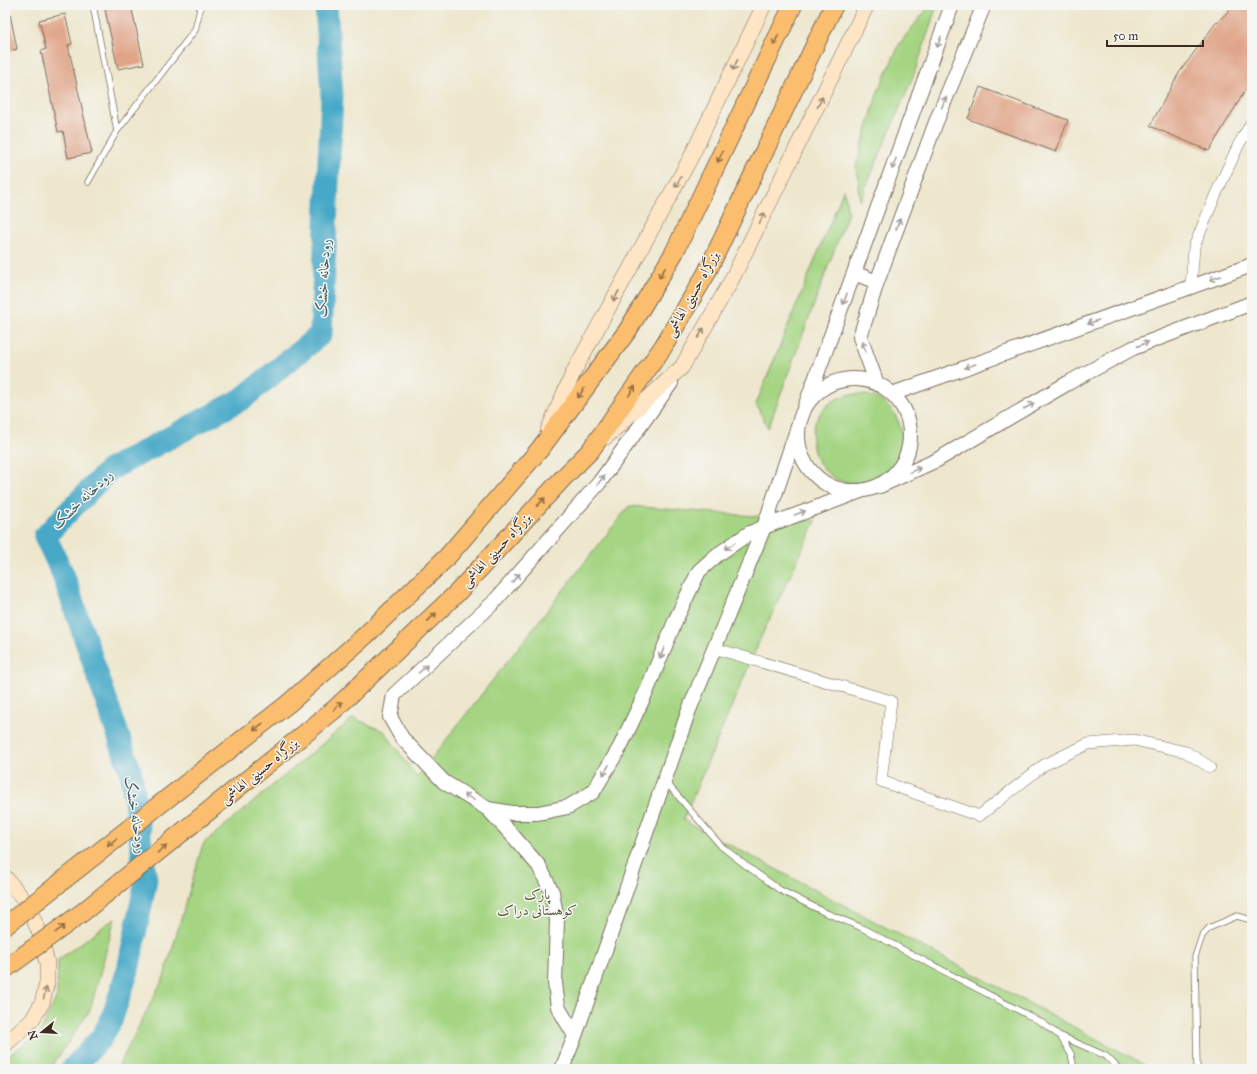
<svg xmlns="http://www.w3.org/2000/svg" width="1257" height="1074" font-family="'IM FELL Great Primer',Amiri,serif">
<style>
.green{fill:#a5d583;stroke:#708050}
.lines{fill:none;stroke-linecap:round;stroke-linejoin:round}
.river{stroke:#47a9c7;stroke-width:23}
.building{fill:#e0a488}
.service-casing{stroke:#7a6c5c;stroke-width:7}
.minor-casing{stroke:#7a6c5c;stroke-width:12}
.tertiary-casing{stroke:#7a6c5c;stroke-width:16}
.secondary-casing{stroke:#7a6c5c;stroke-width:16}
.trunk-casing{stroke:#7a6c5c;stroke-width:20}
.service{stroke:#fff;stroke-width:5.5}
.minor{stroke:#fff;stroke-width:11}
.tertiary{stroke:#fff;stroke-width:14}
.secondary{stroke:#fde5c5;stroke-width:15}
.trunk{stroke:#fbbd6e;stroke-width:18}
.trunk-bridge-casing{stroke:#7a6c5c;stroke-width:20;stroke-linecap:butt}
.trunk-bridge{stroke:#fbbd6e;stroke-width:18}
.oneway{stroke:#916c42}
.oneway2{stroke:#a79f9a}
.oneway3{stroke:#9c8872}
.labels{text-anchor:middle;dominant-baseline:central;stroke-width:3;stroke-linejoin:round;paint-order:stroke}
.street-label{font-size:14px;fill:#3b2a1e;stroke:#f6f6f2}
.park-label{font-size:14px;fill:#565537;stroke:#f6f6f2}
.water-label{font-size:15px;font-style:italic;fill:#405d62;stroke:#f6f6f2}
</style>
<rect width="100%" height="100%" fill="#f6f6f2"/>
<filter id="ink" filterUnits="userSpaceOnUse"><feTurbulence type="fractalNoise" baseFrequency=".025" numOctaves="2"/><feDisplacementMap in="SourceGraphic" scale="8" xChannelSelector="R" yChannelSelector="G"/><feConvolveMatrix kernelMatrix="1 2 1 2 8 2 1 2 1" color-interpolation-filters="sRGB"/></filter>
<filter id="wash" filterUnits="userSpaceOnUse"><feTurbulence type="fractalNoise" baseFrequency=".012" numOctaves="4" result="noise"/><feDisplacementMap in="SourceGraphic" scale="16" xChannelSelector="R" yChannelSelector="G"/><feGaussianBlur stdDeviation="0.9" result="paint"/><feColorMatrix in="noise" values="0 0 0 0 0 0 0 0 0 0 0 0 0 0 0 0 0 1.4 0 .05"/><feComposite in="paint" operator="in"/></filter>
<g filter="url(#wash)">
<rect width="100%" height="100%" fill="#eee7ce"/>
<!-- green -->
<path class="green" d="M930 5H937L915 72 860 201 858 187 859 179 856 166 878 91 900 43Z
M844 189 848 213 768 428 756 404Z
M812 439a45 45 0 1 1 90 0a45 45 0 1 1-90 0Z
M629 506 816 521 762 635 683 820 1140 1062 1149 1069H117L164 977 203 844 353 718 384 731 417 777Z
M115 918 90 1010 54 1063 45 1069H5V1057L12 1053 40 1033 57 996 58 960Z"/>
<g class="lines">
<!-- river -->
<path class="river" d="M72 1069 101 1038 111 1021 128 970 146 880 131 773 63 574 45 536 109 470 242 399 321 334 332 96 326 5"/>
</g>
<g id="blocks">
<!-- building -->
<path class="building" d="M104 5H131L144 64 118 69Z
M1235 5H1252V79L1209 151 1150 126 1179 73 1215 24Z
M10 14 17 49 5 52V15Z
M65 14 72 44 68 45 92 153 68 158 63 131 58 132 41 51 46 49 39 20Z
M980 87 1068 120 1056 152 968 119Z"/>
</g>
</g>
<g filter="url(#ink)">
<use href="#blocks" fill-opacity="0" stroke="#7a6c5c" stroke-width="1"/>
<g class="lines">
<!-- service casing -->
<g class="service-casing">
<path id="service" d="M93 5 117 131
M88 182 117 131 195 30 201 5
M665 781 721 846 744 864 780 890 824 912 860 927 1041 1022 1060 1036 1071 1054 1074 1069
M1061 1036 1106 1056 1119 1069
M1197 1069 1195 957 1202 936 1209 928 1237 916 1252 920"/>
</g>
<!-- minor casing -->
<g class="minor-casing">
<path id="minor" d="M1191 287 1194 247 1215 196 1239 144 1252 122
M714 648 891 701 881 781 979 816 1044 765 1088 744 1134 740 1186 752 1210 767"/>
</g>
<!-- tertiary casing -->
<g class="tertiary-casing">
<path id="tertiary" d="M854 273 877 282
M798 435a56 56 0 1 1 112 0a56 56 0 1 1-112 0Z
M671 383 599 483 493 603 394 695 390 717 402 738 444 782 488 809 512 813H538L568 807 593 792 620 747 647 690 676 619 699 571 717 555 748 534 764 527 861 491
M877 384 860 337 877 282 936 122 984 5
M892 394 1252 265
M880 486 937 460 1068 383 1133 348 1252 303
M488 809 514 837 539 866 552 892 557 920 555 983 558 1007 575 1036
M562 1069 575 1036 689 710 764 527 802 415 952 5"/>
</g>
<!-- secondary casing -->
<g class="secondary-casing">
<path id="secondary" d="M548 430 574 371 690 159 764 5
M606 437 682 367 730 283 867 5
M5 877 25 901 39 931 47 963V983L42 1003 32 1020 5 1045"/>
</g>
<!-- trunk casing -->
<g class="trunk-casing">
<path id="trunk" d="M289 703 367 634 447 557 540 449 628 330 674 253 793 5
M308 731 335 709 457 593 563 478 590 451 663 347 706 274 834 5"/>
</g>
<!-- service -->
<use href="#service" class="service"/>
<!-- minor -->
<use href="#minor" class="minor"/>
<!-- tertiary -->
<use href="#tertiary" class="tertiary"/>
<!-- secondary -->
<use href="#secondary" class="secondary"/>
<!-- trunk -->
<use href="#trunk" class="trunk"/>
<!-- trunk-bridge casing -->
<g class="trunk-bridge-casing">
<path id="trunk-bridge" d="M5 926 289 703
M5 969 83 912 308 731"/>
</g>
<!-- trunk-bridge -->
<use href="#trunk-bridge" class="trunk-bridge"/>
</g>
<!-- one-way arrows -->
<defs><path id="oneway-shaft" d="M-6 0H5M1.5-3L5.5 0L1.5 3" fill="none" stroke-width="1.6" stroke-linecap="round" stroke-linejoin="round"/></defs>
<g class="oneway">
<use href="#oneway-shaft" transform="translate(776 40) rotate(116)"/>
<use href="#oneway-shaft" transform="translate(720 157) rotate(116)"/>
<use href="#oneway-shaft" transform="translate(662 273) rotate(121)"/>
<use href="#oneway-shaft" transform="translate(632 391) rotate(-55)"/>
<use href="#oneway-shaft" transform="translate(581 393) rotate(126)"/>
<use href="#oneway-shaft" transform="translate(541 502) rotate(-47)"/>
<use href="#oneway-shaft" transform="translate(432 617) rotate(-44)"/>
<use href="#oneway-shaft" transform="translate(338 706) rotate(-43)"/>
<use href="#oneway-shaft" transform="translate(258 727) rotate(142)"/>
<use href="#oneway-shaft" transform="translate(112 842) rotate(142)"/>
<use href="#oneway-shaft" transform="translate(162 849) rotate(-39)"/>
<use href="#oneway-shaft" transform="translate(60 929) rotate(-36)"/>
</g>
<g class="oneway2">
<use href="#oneway-shaft" transform="translate(939 42) rotate(110)"/>
<use href="#oneway-shaft" transform="translate(944 102) rotate(-68)"/>
<use href="#oneway-shaft" transform="translate(894 164) rotate(110)"/>
<use href="#oneway-shaft" transform="translate(898 224) rotate(-70)"/>
<use href="#oneway-shaft" transform="translate(1215 278) rotate(160)"/>
<use href="#oneway-shaft" transform="translate(845 299) rotate(110)"/>
<use href="#oneway-shaft" transform="translate(1093 322) rotate(160)"/>
<use href="#oneway-shaft" transform="translate(1143 344) rotate(-21)"/>
<use href="#oneway-shaft" transform="translate(864 347) rotate(-109)"/>
<use href="#oneway-shaft" transform="translate(970 366) rotate(160)"/>
<use href="#oneway-shaft" transform="translate(1029 406) rotate(-30)"/>
<use href="#oneway-shaft" transform="translate(915 470) rotate(-24)"/>
<use href="#oneway-shaft" transform="translate(601 480) rotate(-53)"/>
<use href="#oneway-shaft" transform="translate(800 513) rotate(-20)"/>
<use href="#oneway-shaft" transform="translate(730 546) rotate(145)"/>
<use href="#oneway-shaft" transform="translate(516 578) rotate(-49)"/>
<use href="#oneway-shaft" transform="translate(662 653) rotate(112)"/>
<use href="#oneway-shaft" transform="translate(423 669) rotate(-42)"/>
<use href="#oneway-shaft" transform="translate(606 770) rotate(121)"/>
<use href="#oneway-shaft" transform="translate(469 797) rotate(-148)"/>
</g>
<g class="oneway3">
<use href="#oneway-shaft" transform="translate(735 65) rotate(116)"/>
<use href="#oneway-shaft" transform="translate(820 102) rotate(-64)"/>
<use href="#oneway-shaft" transform="translate(678 182) rotate(119)"/>
<use href="#oneway-shaft" transform="translate(762 218) rotate(-64)"/>
<use href="#oneway-shaft" transform="translate(616 296) rotate(119)"/>
<use href="#oneway-shaft" transform="translate(701 333) rotate(-60)"/>
<use href="#oneway-shaft" transform="translate(45 993) rotate(-76)"/>
</g>
</g>
<g class="labels">
<!-- street labels -->
<g class="street-label">
<text transform="translate(692 294) rotate(-61)">بزرگراه حسینی الهاشمی</text>
<text transform="translate(496 550) rotate(-47)">بزرگراه حسینی الهاشمی</text>
<text transform="translate(259 771) rotate(-39)">بزرگراه حسینی الهاشمی</text>
</g>
<!-- park labels -->
<g class="park-label">
<text x="537" y="894">پارک<tspan x="537" dy="16">کوهستانی دراک</tspan></text>
</g>
<!-- water labels -->
<g class="water-label">
<text transform="translate(323 278) rotate(-87)">رودخانه خشک</text>
<text transform="translate(82 499) rotate(-44)">رودخانه خشک</text>
<text transform="translate(136 815) rotate(81)">رودخانه خشک</text>
</g>
</g>
<!-- margin -->
<rect width="1257" height="1074" fill="none" stroke="#f6f6f2" stroke-width="20"/>
<!-- north arrow -->
<g transform="translate(42 1032) rotate(252)" stroke="#f6f6f2" stroke-width="3" paint-order="stroke">
<path d="M0-3L7 15L0 10L-7 15Z" fill="#3b2a1e"/>
<text y="-6" font-size="11" font-weight="bold" text-anchor="middle" fill="#3b2a1e">N</text>
</g>
<!-- scale -->
<path d="M1107 40v6h96v-6" fill="none" stroke="#3b2a1e" stroke-width="2"/>
<text x="1113" y="40" font-size="12" fill="#3b2a1e" stroke="#f6f6f2" stroke-width="3" paint-order="stroke">50 m</text>
</svg>
